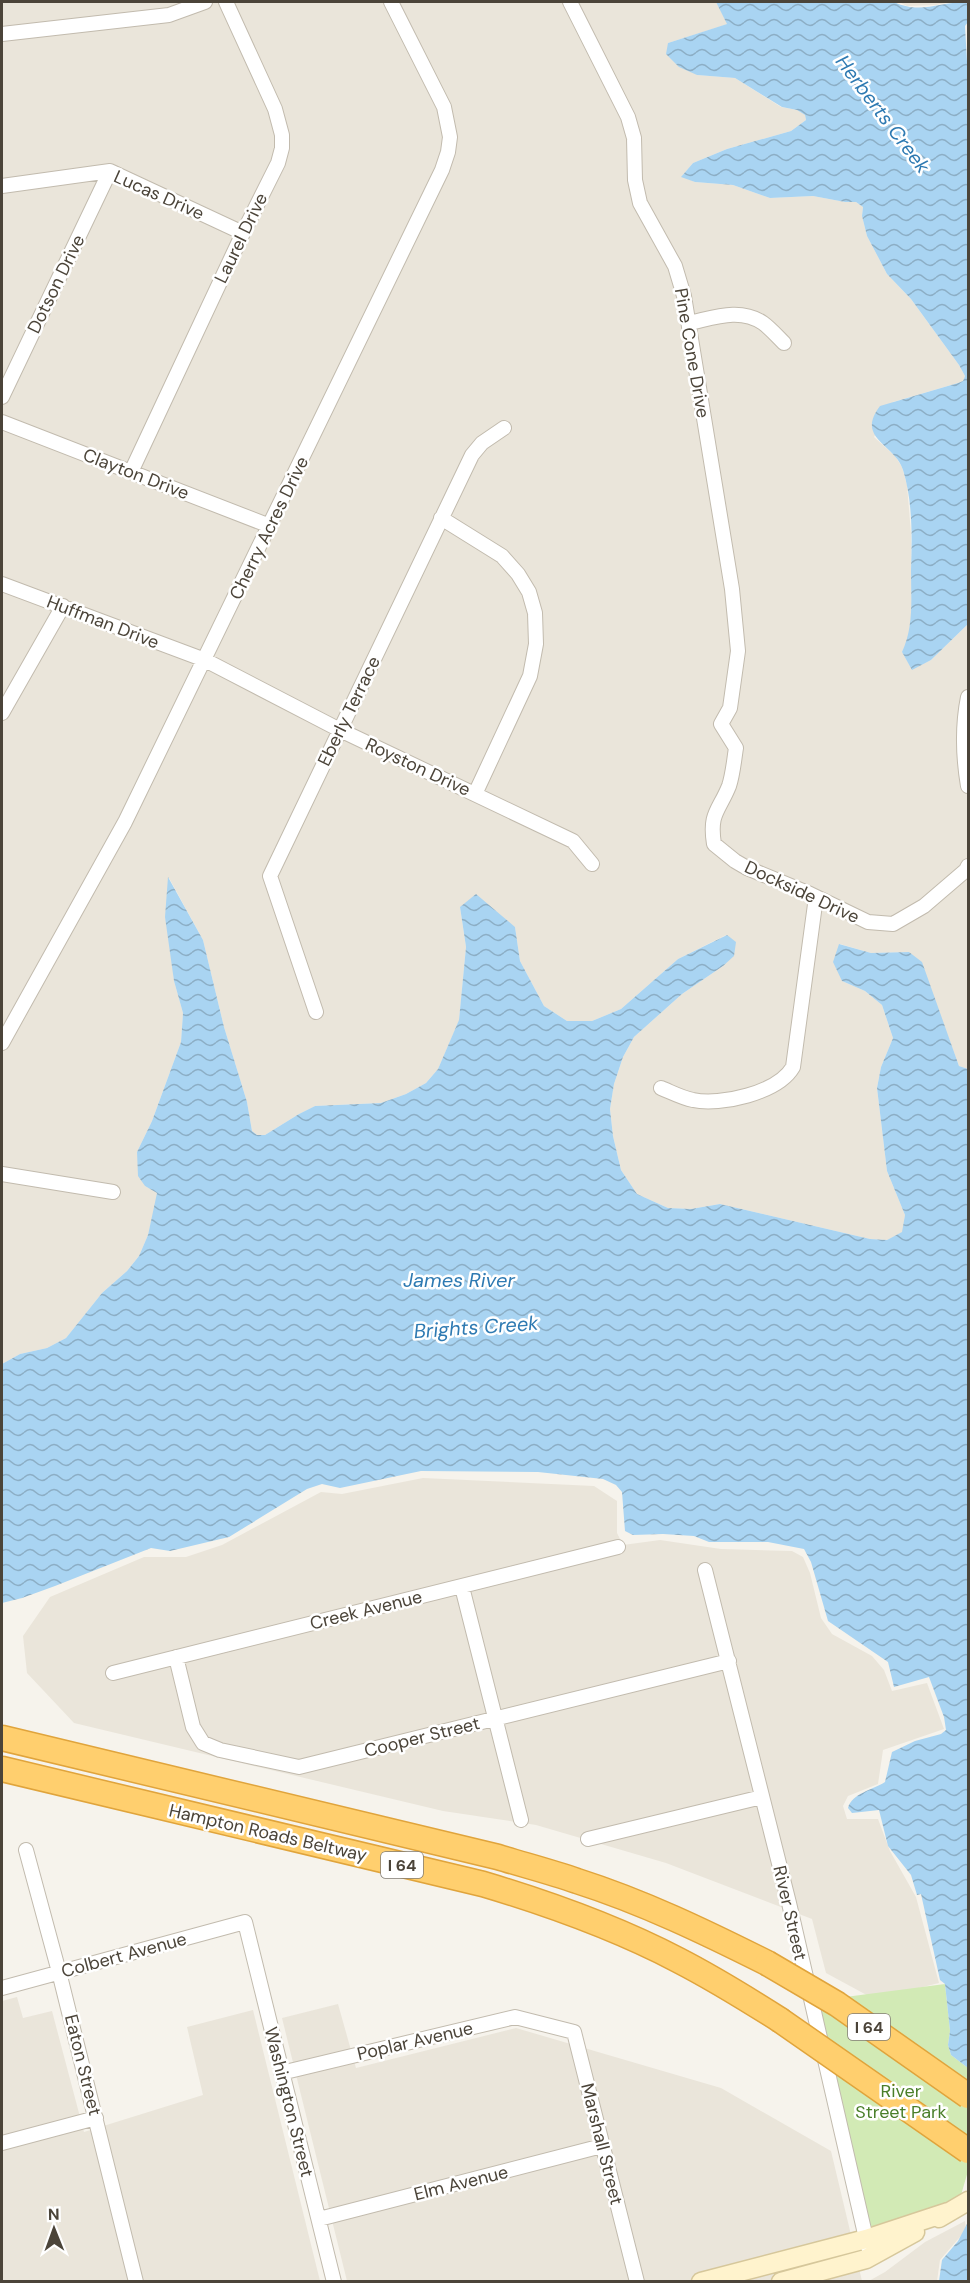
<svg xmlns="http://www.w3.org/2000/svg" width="970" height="2283" font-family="'DM Sans',sans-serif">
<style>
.residential{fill:#eae5da}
.green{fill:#d2eab5}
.water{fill:url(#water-waves)}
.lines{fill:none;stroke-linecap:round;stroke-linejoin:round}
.minor-casing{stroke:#c2bbae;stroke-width:16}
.secondary-casing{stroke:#d6c79b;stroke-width:21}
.motorway-casing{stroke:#e0a43c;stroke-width:27}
.minor{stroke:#fff;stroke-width:14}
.secondary{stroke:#fff3cd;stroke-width:18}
.motorway{stroke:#ffcf6e;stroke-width:24}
.motorway-bridge-casing{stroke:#e0a43c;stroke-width:27;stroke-linecap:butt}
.motorway-bridge{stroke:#ffcf6e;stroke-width:24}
.labels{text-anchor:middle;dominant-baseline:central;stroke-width:5;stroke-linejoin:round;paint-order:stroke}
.shield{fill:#fff;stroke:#817c74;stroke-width:1.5}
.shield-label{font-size:16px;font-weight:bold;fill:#4b4439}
.street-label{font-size:18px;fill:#4b4439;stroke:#fff}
.park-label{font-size:18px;fill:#4a7f2a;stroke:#fff}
.water-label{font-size:20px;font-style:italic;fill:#2e7ab2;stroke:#fff}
</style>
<defs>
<pattern id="water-waves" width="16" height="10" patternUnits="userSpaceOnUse" patternTransform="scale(1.5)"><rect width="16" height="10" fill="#a9d4f2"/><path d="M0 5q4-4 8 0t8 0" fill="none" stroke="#8caec5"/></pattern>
</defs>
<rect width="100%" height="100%" fill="#f6f3ec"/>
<!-- residential -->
<path class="residential" d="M2 2H716L728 24 668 43 697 75 735 78 781 107 797 110 805 115 806 120 791 131 727 149 693 163 682 176 695 182 733 185 770 198 813 196 845 202H856L863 207 862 216 867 236 887 274 911 299 959 365 965 376 963 381 958 383 893 402 874 437 895 456 902 467 907 485 911 533 912 612 908 640 902 652 912 669 931 660 968 624V1069L959 1066 948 1036 909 952 871 953 840 944 842 981 865 991 882 1005 893 1038 881 1067 877 1088 887 1171 905 1215 903 1232 887 1240 870 1239 720 1204 691 1209 668 1208 637 1194 621 1170 613 1136 610 1109 614 1084 623 1057 634 1037 682 994 723 966 726 935 678 959 621 1009 592 1021H567L544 1006 520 961 515 927 460 907 466 947 459 1021 438 1069 426 1083 406 1094 381 1103 315 1106 299 1114 265 1135H257L252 1131 247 1102 224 1027 203 940 169 878 171 949 174 981 183 1013 181 1042 152 1121 137 1152 145 1186 158 1193 148 1235 139 1256 127 1271 102 1293 66 1338 47 1348 20 1354 2 1364Z
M899 2H951L936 5 907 6Z
M423 1478 594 1486 617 1501V1533L623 1545 660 1540 721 1549 792 1551 803 1557 810 1573 821 1618 832 1634 872 1656 884 1670 892 1691 927 1683 944 1729 883 1750 878 1784 848 1796 843 1806 847 1819H878L890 1851 916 1897 939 1983 874 1999 826 1973 812 1919 666 1863 536 1825 443 1811 74 1723 27 1673 23 1636 50 1597 144 1557H186L222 1545 321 1492 342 1494Z
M17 1997 23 2018 52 2011 84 2132 203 2095 187 2027 253 2010 320 2281 2 2282V2001Z
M338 2004 356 2068 516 2028 721 2088 831 2151 862 2281H347L282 2018Z
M965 2221 966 2230 940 2260 937 2281 867 2282 885 2272 925 2242Z"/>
<!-- green -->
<path class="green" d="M945 1984 950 2031 948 2045 951 2055 968 2068V2171L959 2202 866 2241 807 2002Z"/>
<!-- water -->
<path class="water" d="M716 2H894C922 15 940 1 968 2V22L965 26 968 79V624L931 660 912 670 902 652C914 626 911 599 911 571 912 538 913 502 903 470 895 444 855 439 880 406L958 383 963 381 965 376 959 365 911 299 887 274 867 236 862 216 863 207 856 202H845L813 196 770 198 733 185 695 182 681 177 693 163 727 149 791 131 806 120 805 115 797 110 782 107 735 78 697 75 679 67 666 54 668 43 727 24Z
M168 877 203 940 224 1027 247 1102 252 1131 257 1135H265L299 1114 315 1106 381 1103 406 1094 426 1083 438 1069 459 1020 466 947 460 907 476 894 515 927 520 961 544 1006 567 1021H592L621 1009 678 959 727 935 736 942 734 956 723 966 682 994 634 1037 623 1057 614 1084 610 1109 613 1136 621 1170 637 1194 668 1208 691 1209 720 1204 870 1239 887 1240 902 1232 905 1215 887 1171 877 1088 881 1067 893 1038 882 1005 865 991 842 981 833 962 839 944 871 953 909 952 922 962 959 1066 968 1069V2068L951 2055 948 2045 950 2031 945 1984 940 1980 921 1894 917 1895 911 1875 888 1846 879 1810 852 1813 848 1808C852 1793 873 1790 885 1782L892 1752 915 1741 941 1734 946 1730 944 1717 929 1677 894 1687 888 1662 828 1621 811 1562 804 1549 768 1542H709L694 1536 663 1534 633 1535 625 1531 622 1492 616 1485 603 1479 538 1472 421 1471 340 1488 322 1484 307 1489 229 1537 170 1551 151 1548 55 1586 22 1598 2 1603V1364L20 1354 47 1348 66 1338 102 1293 127 1271 139 1256 148 1235 157 1193 145 1186 138 1176 137 1152 152 1121 181 1042 183 1013 174 981 165 917Z
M968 2222V2281H939L942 2260 958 2241Z"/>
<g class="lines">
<!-- minor casing -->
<g class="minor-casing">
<path id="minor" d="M570 2 628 117 634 138 635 180 640 203 675 266 684 296 732 589 738 651 730 708 721 724 736 748C734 760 733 774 729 786 719 811 709 813 714 844L735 861 747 868 810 894 868 922 893 924 924 906 966 870 968 866
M2 34 169 15 205 2
M2 186 110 171 243 233
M689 323C713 318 740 307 763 323 770 328 777 336 784 343
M2 397 110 171
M2 422 270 526
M131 472 243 233 278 163 282 148V135L275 109 226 2
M441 518 502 556 518 574 529 592 535 613 536 644 530 676 475 794
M2 584 205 660 340 730 573 841 592 864
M968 697C962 727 963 756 968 786
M2 713 63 606
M316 1012 270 876 472 455 482 443 504 428
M2 1043 125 822 442 170 448 152 450 137 444 107 391 2
M661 1088C671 1092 682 1098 693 1100 720 1106 778 1093 793 1067L816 897
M2 1174 113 1192
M705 1570 789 1903 868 2247
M462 1587 521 1820
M176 1657 193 1727 203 1743 220 1750 299 1767 729 1661
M113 1673 618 1547
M588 1839 762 1797
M26 1850 59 1972 136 2282
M2 1988 245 1922 334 2282
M281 2073 515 2017 574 2032 637 2282
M2 2143 96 2118
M319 2219 602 2146"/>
</g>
<!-- secondary casing -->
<g class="secondary-casing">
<path id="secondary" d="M939 2218 968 2201
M701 2282 866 2239 948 2212
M781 2282 866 2259 915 2232"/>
</g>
<!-- motorway casing -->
<g class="motorway-casing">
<path id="motorway" d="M2 1738 498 1857C524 1865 551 1872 577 1881 643 1902 705 1932 767 1963
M2 1769 483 1884C550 1904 615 1927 678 1960 713 1978 747 1999 780 2020"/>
</g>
<!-- minor -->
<use href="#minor" class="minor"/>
<!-- secondary -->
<use href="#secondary" class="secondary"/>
<!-- motorway -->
<use href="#motorway" class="motorway"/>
<!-- motorway-bridge casing -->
<g class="motorway-bridge-casing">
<path id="motorway-bridge" d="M767 1963 837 2004 968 2096
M780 2020 968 2151"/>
</g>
<!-- motorway-bridge -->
<use href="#motorway-bridge" class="motorway-bridge"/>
</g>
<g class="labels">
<!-- shield labels -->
<g class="shield">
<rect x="381" y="1852" width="42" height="26" rx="4.5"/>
<rect x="848" y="2014" width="42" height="26" rx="4.5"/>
</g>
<g class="shield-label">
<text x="402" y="1865">I 64</text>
<text x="869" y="2027">I 64</text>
</g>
<!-- street labels -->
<g class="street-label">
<text transform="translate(159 195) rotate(24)">Lucas Drive</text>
<text transform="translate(241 238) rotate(-64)">Laurel Drive</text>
<text transform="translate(56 284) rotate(-64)">Dotson Drive</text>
<text transform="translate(692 353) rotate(80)">Pine Cone Drive</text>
<text transform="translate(136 474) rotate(21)">Clayton Drive</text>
<text transform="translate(269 528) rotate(-64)">Cherry Acres Drive</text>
<text transform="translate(103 622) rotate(21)">Huffman Drive</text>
<text transform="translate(349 711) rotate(-64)">Eberly Terrace</text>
<text transform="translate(418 767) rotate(25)">Royston Drive</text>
<text transform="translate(802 892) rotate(25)">Dockside Drive</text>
<text transform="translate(366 1610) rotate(-14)">Creek Avenue</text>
<text transform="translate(422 1737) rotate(-14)">Cooper Street</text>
<text transform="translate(268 1833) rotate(13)">Hampton Roads Beltway</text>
<text transform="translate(790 1913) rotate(77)">River Street</text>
<text transform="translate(124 1955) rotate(-15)">Colbert Avenue</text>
<text transform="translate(415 2041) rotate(-13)">Poplar Avenue</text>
<text transform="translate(83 2065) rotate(76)">Eaton Street</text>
<text transform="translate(289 2102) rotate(76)">Washington Street</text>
<text transform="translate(602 2144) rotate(76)">Marshall Street</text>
<text transform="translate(461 2183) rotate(-14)">Elm Avenue</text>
</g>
<!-- park labels -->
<g class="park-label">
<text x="901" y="2091">River<tspan x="901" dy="21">Street Park</tspan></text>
</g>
<!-- water labels -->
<g class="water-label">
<text transform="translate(883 114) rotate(53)">Herberts Creek</text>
<text x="459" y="1280">James River</text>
<text transform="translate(476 1327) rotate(-4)">Brights Creek</text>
</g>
</g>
<!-- border -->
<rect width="970" height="2283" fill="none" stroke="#4b4439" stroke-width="6"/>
<!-- north arrow -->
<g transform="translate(54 2229) rotate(359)" stroke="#ffffff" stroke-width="4.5" paint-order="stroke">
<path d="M0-4.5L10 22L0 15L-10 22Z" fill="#4b4439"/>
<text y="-9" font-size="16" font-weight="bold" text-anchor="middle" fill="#4b4439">N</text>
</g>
</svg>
